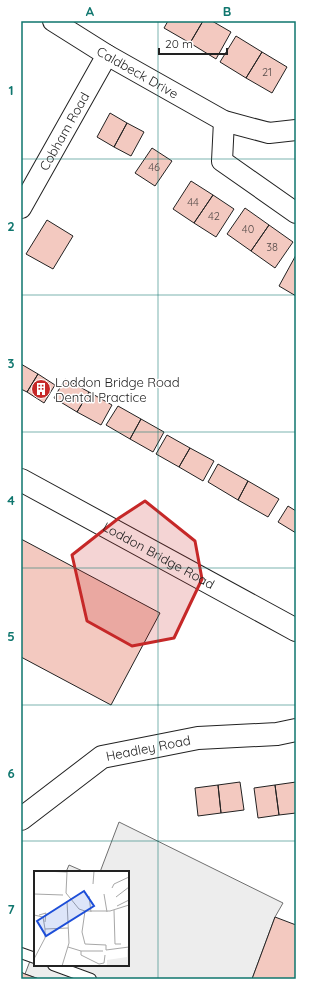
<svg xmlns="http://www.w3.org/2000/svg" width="317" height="1000" font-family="Quicksand,sans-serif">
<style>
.parking{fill:#ededed;stroke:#6f6f6f}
.building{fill:#f3c9c0;stroke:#222}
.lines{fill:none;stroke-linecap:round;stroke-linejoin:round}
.service-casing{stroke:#222;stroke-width:12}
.minor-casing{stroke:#222;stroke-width:22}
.tertiary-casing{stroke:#222;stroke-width:24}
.service{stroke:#fff;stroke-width:10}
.minor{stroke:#fff;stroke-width:20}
.tertiary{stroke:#fff;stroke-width:22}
.marked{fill:#c62828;fill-opacity:0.2;stroke:#c62828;stroke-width:3;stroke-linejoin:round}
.grid{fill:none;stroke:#0f766e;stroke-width:1;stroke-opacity:0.55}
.labels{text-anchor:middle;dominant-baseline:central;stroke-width:3;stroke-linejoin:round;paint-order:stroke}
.number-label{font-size:11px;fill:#564c4a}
.street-label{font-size:13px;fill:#222;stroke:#fff}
.poi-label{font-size:13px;fill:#222;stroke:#fff;text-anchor:start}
.inset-road{fill:none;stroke:#a7a7a7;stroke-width:1}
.view{fill:#1d4ed8;fill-opacity:0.15;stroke:#1d4ed8;stroke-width:2}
.inset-edge{fill:none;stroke:#222;stroke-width:2}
.neatline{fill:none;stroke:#0f766e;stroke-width:1.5}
.grid-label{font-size:13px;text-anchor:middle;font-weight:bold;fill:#0f766e}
</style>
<rect width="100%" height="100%" fill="#fff"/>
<!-- parking -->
<path class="parking" d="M119 822 283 903 275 917 252 979H39L25 974 35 948V965H128V872H100Z
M69 865 85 872H66Z"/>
<!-- building -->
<path class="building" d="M168 21H203L190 43 164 28Z
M203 21H212L231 32 216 59 190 43Z
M236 36 262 52 246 78 220 62Z
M262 52 287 67 272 93 246 78Z
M110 113 127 123 114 147 97 137Z
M127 123 144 132 131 156 114 147Z
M152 148 172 161 155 186 135 173Z
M191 181 213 195 194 223 173 209Z
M213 195 234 209 216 237 194 223Z
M245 208 269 225 251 251 227 234Z
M47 220 73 236 53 269 26 254Z
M269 225 293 242 275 268 251 251Z
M296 255V296L279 286Z
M21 364 38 374 27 392 21 389Z
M38 374 55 385 44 403 27 392Z
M65 379 89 392 77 412 54 398Z
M89 392 112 405 101 425 77 412Z
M118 406 141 419 130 439 106 425Z
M141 419 164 432 153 452 130 439Z
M167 435 190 448 179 467 156 454Z
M190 448 214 461 203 481 179 467Z
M218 464 248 481 238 500 208 482Z
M248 481 279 499 268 517 238 500Z
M288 506 296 511V533L278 522Z
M21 539 160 613 111 705 21 657Z
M240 782 244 810 221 813 218 785Z
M296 782V813L279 815 275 785Z
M218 785 221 813 198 816 195 788Z
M275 785 279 815 258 818 254 788Z
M275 917 296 925V979H252Z
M21 972 25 974 39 979H21Z"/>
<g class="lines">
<!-- service casing -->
<g class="service-casing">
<path id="service" d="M21 953 35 958
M53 965 91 979"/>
</g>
<!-- minor casing -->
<g class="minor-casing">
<g id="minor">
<path id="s1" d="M53 21 107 55 224 121 269 133 296 130"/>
<path d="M224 121 222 161 296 213"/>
<path id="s2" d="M21 208 107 55"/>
</g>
</g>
<!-- tertiary casing -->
<g class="tertiary-casing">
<g id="tertiary">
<path id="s3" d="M21 480 296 630"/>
<path id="s4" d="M21 819 102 757 198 738 277 734 296 730"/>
</g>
</g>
<!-- service -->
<use href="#service" class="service"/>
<!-- minor -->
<use href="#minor" class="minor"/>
<!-- tertiary -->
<use href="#tertiary" class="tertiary"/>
</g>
<!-- marked area -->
<path class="marked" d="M145 501 195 541 202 579 174 638 132 646 87 621 72 555 119 518Z"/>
<!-- grid -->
<path class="grid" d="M158 21V979M21 159H296M21 295H296M21 432H296M21 568H296M21 705H296M21 841H296"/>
<!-- icons -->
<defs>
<g id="building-disc" transform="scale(1)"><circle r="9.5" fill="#c62828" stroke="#fff"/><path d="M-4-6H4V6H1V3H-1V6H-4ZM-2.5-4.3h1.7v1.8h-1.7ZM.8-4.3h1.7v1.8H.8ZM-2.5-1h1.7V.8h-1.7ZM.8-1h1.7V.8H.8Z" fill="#fff"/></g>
</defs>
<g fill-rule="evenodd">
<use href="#building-disc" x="41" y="389"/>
</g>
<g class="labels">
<!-- number labels -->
<g class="number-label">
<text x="267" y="72">21</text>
<text x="154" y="167">46</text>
<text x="193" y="202">44</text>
<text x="214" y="216">42</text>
<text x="248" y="229">40</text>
<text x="272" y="247">38</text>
</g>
<!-- street labels -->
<g class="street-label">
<text stroke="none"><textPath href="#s1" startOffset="99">Caldbeck Drive</textPath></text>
<text stroke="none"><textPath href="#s2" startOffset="88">Cobham Road</textPath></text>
<text stroke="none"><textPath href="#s3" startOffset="157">Loddon Bridge Road</textPath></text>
<text stroke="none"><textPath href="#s4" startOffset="149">Headley Road</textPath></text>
</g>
<!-- poi labels -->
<g class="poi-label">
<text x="55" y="382">Loddon Bridge Road<tspan x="55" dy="15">Dental Practice</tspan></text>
</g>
</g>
<!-- overview -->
<g transform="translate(34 871)">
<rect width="95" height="95" fill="#fff"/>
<path d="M93 78H95V95H73V89L93 86Z" fill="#eee"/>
<path class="inset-road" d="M9 0 33 1M59 13 60 0M78 17 80 13 95 6M32 22 45 38 51 40H76L95 34M32 22 33 1M0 23 29 24M70 23 73 41M55 25 57 41M82 26 95 16M83 35 95 29M80 39 81 73H87M51 40 48 61 51 73 72 74V79L95 76M0 44 9 46 11 58V67L0 88M5 44 12 42 11 51M11 58 34 57M34 76 47 80H69M47 80V84L65 93 70 92 71 84M28 95 35 72 33 30"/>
<path class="view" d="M50 20 60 35 12 65 3 50Z"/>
<rect width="95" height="95" class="inset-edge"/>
</g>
<!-- border -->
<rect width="317" height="1000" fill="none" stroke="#ffffff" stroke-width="44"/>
<!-- scale -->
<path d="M159 48v6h68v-6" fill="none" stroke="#222222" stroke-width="2"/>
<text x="165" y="48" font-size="12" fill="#222222" stroke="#ffffff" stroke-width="3" paint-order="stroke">20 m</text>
<rect x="22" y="22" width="273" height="956" class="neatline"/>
<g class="grid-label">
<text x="90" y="16">A</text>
<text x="227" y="16">B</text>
<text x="11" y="95">1</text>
<text x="11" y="231">2</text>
<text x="11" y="368">3</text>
<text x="11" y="505">4</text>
<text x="11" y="641">5</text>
<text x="11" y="778">6</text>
<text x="11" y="914">7</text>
</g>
</svg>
